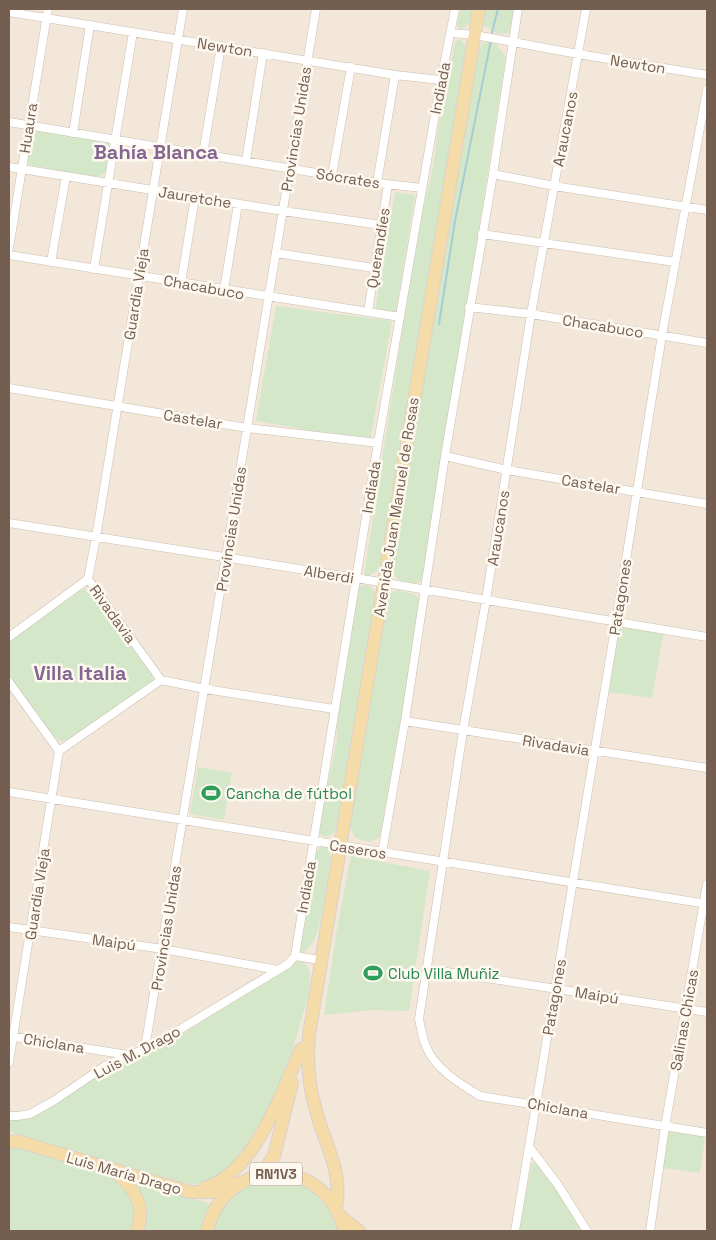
<svg xmlns="http://www.w3.org/2000/svg" width="716" height="1240" font-family="'Space Grotesk',sans-serif">
<style>
.residential{fill:#f2e7d9}
.green{fill:#d4e8c9}
.lines{fill:none;stroke-linecap:round;stroke-linejoin:round}
.stream{stroke:#a6ccd5;stroke-width:2}
.street-casing{stroke:#cdbeb0;stroke-width:9}
.primary-casing{stroke:#d8d2ce;stroke-width:14}
.street{stroke:#fff;stroke-width:8}
.primary{stroke:#f4dba8;stroke-width:12}
.labels{text-anchor:middle;dominant-baseline:central;stroke-width:5;stroke-linejoin:round;paint-order:stroke}
.shield{fill:#fef9f0;stroke:#9d8c7f;stroke-width:1}
.shield-label{font-size:14px;font-weight:bold;fill:#745e4f}
.street-label{font-size:15px;fill:#745e4f;stroke:#fef9f0}
.leisure-label{font-size:15px;fill:#27864d;stroke:#fef9f0;text-anchor:start}
.district-label{font-size:20px;font-weight:bold;fill:#846690;stroke:#fef9f0}
</style>
<rect width="100%" height="100%" fill="#fbf5ea"/>
<!-- residential -->
<path class="residential" d="M9 9H707V1231H9Z"/>
<!-- green -->
<path class="green" d="M461 9H473C471 18 471 27 460 29L457 24Z
M485 9H514L510 30 508 33 498 34 483 25Z
M460 39 466 45 467 50 382 558 377 571 369 576 364 575 419 223 431 178 441 112 455 42Z
M488 42 496 44 506 57 424 577C416 590 392 583 392 567L469 92 479 49 483 44Z
M39 130 109 142 111 146 106 172 98 177 32 166 29 164 28 160C29 150 28 132 39 130Z
M395 192 415 195 396 313 375 310Z
M276 306 392 321 370 441 256 421Z
M362 585C371 584 375 590 377 598L338 824C336 831 333 836 325 837L321 835 318 830 337 739V718L348 660 357 590Z
M85 589 90 590 93 594 152 673 153 680 150 684 67 740 61 741 52 735 9 675V642L80 591Z
M397 590 414 594 422 601 380 836C373 844 363 842 355 837L350 828 388 595Z
M618 624 664 631 652 698 607 692Z
M198 767 232 773 224 820 190 814Z
M322 846C329 846 331 855 331 861 324 884 325 944 301 953L299 952 315 853Z
M351 856 430 871 409 1011 372 1010 324 1015 336 935Z
M303 961 308 968 310 973 309 993 284 1079 274 1103 233 1166 202 1184H188L26 1138 9 1131V1118L15 1119 95 1075 100 1076 136 1055 158 1048 181 1035 283 971 296 962Z
M669 1131 705 1137 700 1173 663 1168Z
M17 1147 113 1176 135 1199 133 1231H9V1148Z
M532 1162 539 1165 564 1201 583 1231H519Z
M271 1178 302 1183 326 1202 339 1231H213L220 1211 242 1188Z
M134 1182 211 1204 203 1231H140Z"/>
<g class="lines">
<!-- stream -->
<path class="stream" d="M491 36 498 9
M439 324 455 221 491 40"/>
<!-- street casing -->
<g class="street-casing">
<path id="street" d="M586 9 531 314 486 600 463 731 419 1019C421 1028 422 1037 426 1046 434 1068 460 1084 480 1096L707 1133
M9 12 395 75 441 80
M451 33 475 35 578 54 707 75
M9 122 377 183 422 188
M73 133 90 25
M203 154 221 46
M246 161 263 53
M9 167 283 211 381 225
M493 174 554 186 707 210
M332 175 351 67
M377 183 395 75
M482 234 675 262
M9 248 48 9
M276 253 374 268
M9 255 400 317
M51 262 66 176
M94 269 133 32
M181 283 195 197
M224 290 238 204
M469 307 531 314 707 343
M368 312 388 184
M9 388 247 428 378 443
M445 456 507 470 707 504
M9 523 356 578 707 637
M88 579 96 537 183 9
M88 579 161 680 205 689 334 709
M9 637 88 579
M9 682 59 751
M405 721 707 768
M59 751 161 680
M9 792 707 904
M382 853 405 721 445 456 493 174 518 9
M9 927 163 949 278 970
M295 956 320 960
M427 969 707 1012
M9 1036 128 1055
M145 1048 316 9
M9 1062 59 751
M9 1116H17L30 1114 55 1100 105 1066 154 1045 288 964 295 956 378 443 441 80 455 9
M530 1148 558 1185 587 1231
M515 1231 616 622 662 335 707 90
M650 1231 665 1127 707 884"/>
</g>
<!-- primary casing -->
<g class="primary-casing">
<path id="primary" d="M9 1142 17 1141 190 1192H212L239 1183
M116 1173C135 1188 146 1208 137 1231
M256 1175 265 1169 274 1156 292 1083
M204 1188C255 1173 281 1093 301 1049
M336 1208C343 1169 324 1144 315 1107 308 1083 307 1060 309 1035L479 9
M339 1215 359 1231
M207 1231C225 1155 327 1154 344 1231"/>
</g>
<!-- street -->
<use href="#street" class="street"/>
<!-- primary -->
<use href="#primary" class="primary"/>
</g>
<!-- icons -->
<defs>
<g id="stadium-bare" transform="scale(1.5)"><path d="M0-5a6.5 5 0 1 0 0 10a6.5 5 0 1 0 0-10ZM-3.5-1.8h7v3.6h-7Z" fill="#2e9e5b" stroke="#fef9f0" stroke-width="2.5" paint-order="stroke"/></g>
</defs>
<g fill-rule="evenodd">
<use href="#stadium-bare" x="211" y="793"/>
<use href="#stadium-bare" x="373" y="973"/>
</g>
<g class="labels">
<!-- shield labels -->
<rect class="shield" x="250" y="1162.5" width="52" height="23" rx="4"/>
<g class="shield-label">
<text x="276" y="1174">RN1V3</text>
</g>
<!-- street labels -->
<g class="street-label">
<text transform="translate(225 47) rotate(9)">Newton</text>
<text transform="translate(638 64) rotate(9)">Newton</text>
<text transform="translate(440 88) rotate(-79)">Indiada</text>
<text transform="translate(28 128) rotate(-81)">Huaura</text>
<text transform="translate(296 129) rotate(-81)">Provincias Unidas</text>
<text transform="translate(565 129) rotate(-79)">Araucanos</text>
<text transform="translate(348 178) rotate(9)">Sócrates</text>
<text transform="translate(195 197) rotate(9)">Jauretche</text>
<text transform="translate(378 248) rotate(-81)">Querandíes</text>
<text transform="translate(204 287) rotate(10)">Chacabuco</text>
<text transform="translate(136 294) rotate(-81)">Guardia Vieja</text>
<text transform="translate(603 326) rotate(9)">Chacabuco</text>
<text transform="translate(193 419) rotate(9)">Castelar</text>
<text transform="translate(591 484) rotate(9)">Castelar</text>
<text transform="translate(371 487) rotate(-81)">Indiada</text>
<text transform="translate(396 507) rotate(-81)">Avenida Juan Manuel de Rosas</text>
<text transform="translate(498 528) rotate(-81)">Araucanos</text>
<text transform="translate(231 529) rotate(-81)">Provincias Unidas</text>
<text transform="translate(329 574) rotate(9)">Alberdi</text>
<text transform="translate(620 597) rotate(-81)">Patagones</text>
<text transform="translate(113 614) rotate(54)">Rivadavia</text>
<text transform="translate(556 745) rotate(9)">Rivadavia</text>
<text transform="translate(358 849) rotate(9)">Caseros</text>
<text transform="translate(306 887) rotate(-80)">Indiada</text>
<text transform="translate(37 894) rotate(-81)">Guardia Vieja</text>
<text transform="translate(166 928) rotate(-81)">Provincias Unidas</text>
<text transform="translate(114 942) rotate(8)">Maipú</text>
<text transform="translate(597 995) rotate(9)">Maipú</text>
<text transform="translate(554 997) rotate(-80)">Patagones</text>
<text transform="translate(684 1020) rotate(-80)">Salinas Chicas</text>
<text transform="translate(54 1043) rotate(9)">Chiclana</text>
<text transform="translate(137 1052) rotate(-28)">Luis M. Drago</text>
<text transform="translate(558 1108) rotate(10)">Chiclana</text>
<text transform="translate(124 1173) rotate(16)">Luis María Drago</text>
</g>
<!-- leisure labels -->
<g class="leisure-label">
<text x="226" y="793">Cancha de fútbol</text>
<text x="388" y="973">Club Villa Muñiz</text>
</g>
<!-- district labels -->
<g class="district-label">
<text x="156" y="152">Bahía Blanca</text>
<text x="80" y="673">Villa Italia</text>
</g>
</g>
<!-- border -->
<rect width="716" height="1240" fill="none" stroke="#745e4f" stroke-width="20"/>
</svg>
